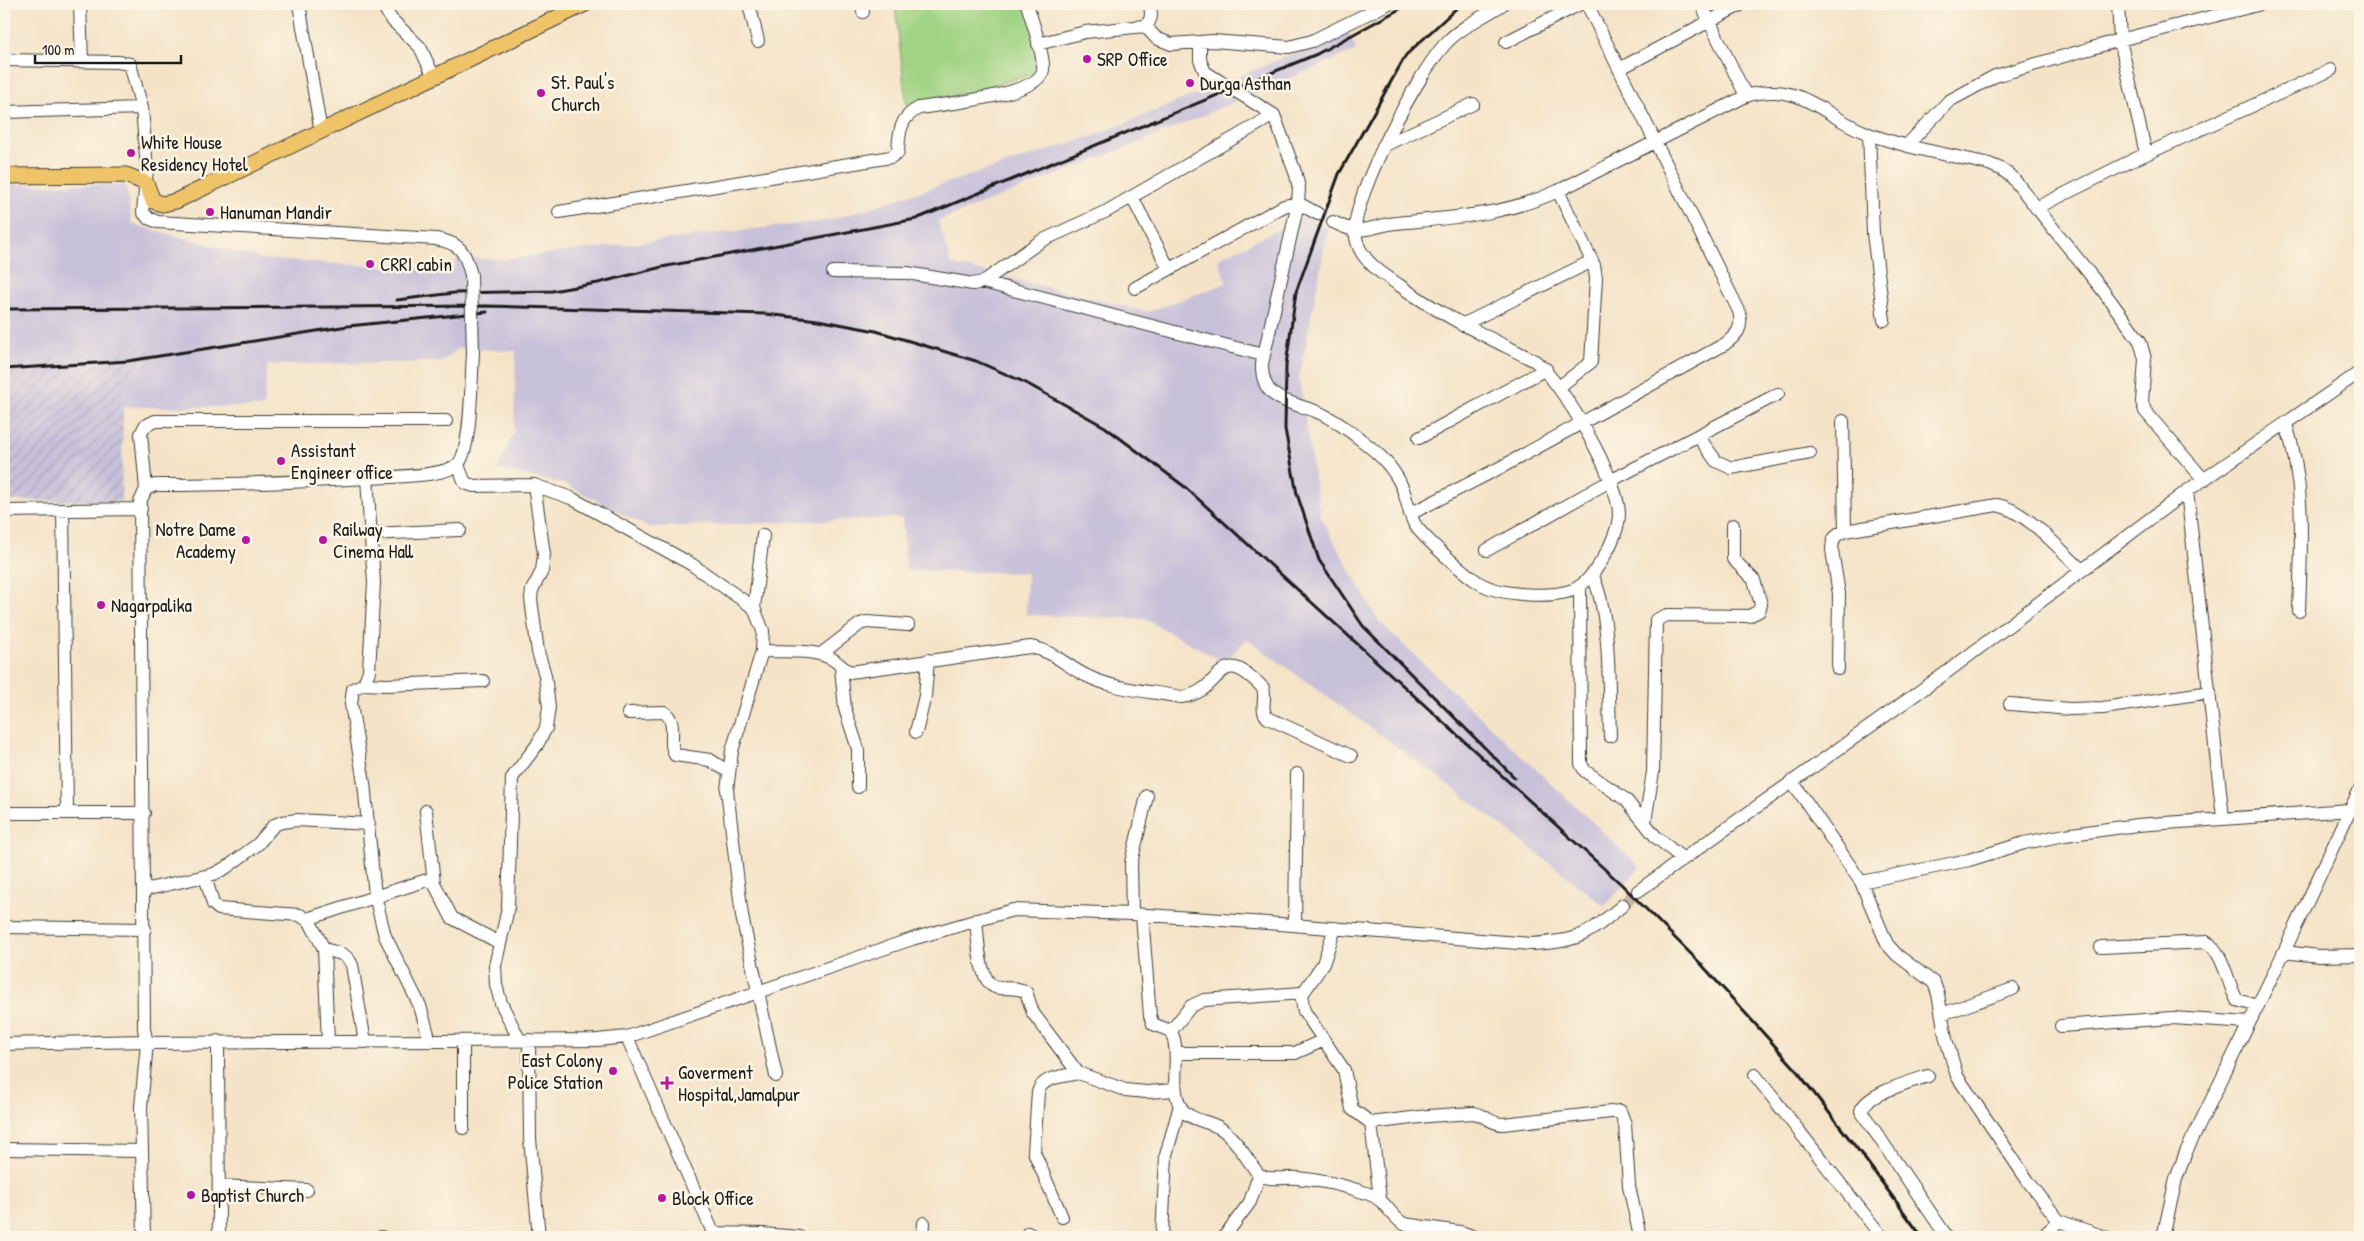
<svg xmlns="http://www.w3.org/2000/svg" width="2364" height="1241" font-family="'Patrick Hand',sans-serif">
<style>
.industrial{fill:url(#industrial-furrows)}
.railway{fill:#c7c0d9}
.grass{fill:#a0d383;stroke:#5e7850}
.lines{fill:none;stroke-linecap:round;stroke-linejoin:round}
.minor-tunnel{stroke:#c9bba5;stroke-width:12;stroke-dasharray:12 6;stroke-linecap:butt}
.minor-casing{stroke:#3c3a36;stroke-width:14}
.major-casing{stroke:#3c3a36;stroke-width:17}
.minor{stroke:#fff;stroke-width:12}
.major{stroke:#efc469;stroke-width:15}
.rail{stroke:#1c1c1c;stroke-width:3}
.minor-bridge-casing{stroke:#3c3a36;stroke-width:14;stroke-linecap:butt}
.minor-bridge{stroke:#fff;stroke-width:12}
.poi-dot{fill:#b5179e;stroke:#fcf5e5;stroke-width:2}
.labels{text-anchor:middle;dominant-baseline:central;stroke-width:5;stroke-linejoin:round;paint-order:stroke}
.poi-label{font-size:19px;fill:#1c1c1c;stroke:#fcf5e5;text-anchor:start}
</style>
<defs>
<pattern id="industrial-furrows" width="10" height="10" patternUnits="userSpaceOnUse" patternTransform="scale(1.25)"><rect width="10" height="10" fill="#c7c0d9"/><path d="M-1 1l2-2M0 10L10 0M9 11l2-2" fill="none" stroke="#aaa4ba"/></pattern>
</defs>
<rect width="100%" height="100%" fill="#fcf5e5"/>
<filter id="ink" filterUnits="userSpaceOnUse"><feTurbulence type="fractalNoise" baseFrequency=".02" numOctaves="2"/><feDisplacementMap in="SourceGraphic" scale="10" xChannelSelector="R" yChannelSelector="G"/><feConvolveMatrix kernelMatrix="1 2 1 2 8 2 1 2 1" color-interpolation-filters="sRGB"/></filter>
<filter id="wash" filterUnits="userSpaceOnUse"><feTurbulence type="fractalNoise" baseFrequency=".0096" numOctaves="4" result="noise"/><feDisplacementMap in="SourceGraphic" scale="20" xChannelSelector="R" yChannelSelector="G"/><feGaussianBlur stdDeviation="1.12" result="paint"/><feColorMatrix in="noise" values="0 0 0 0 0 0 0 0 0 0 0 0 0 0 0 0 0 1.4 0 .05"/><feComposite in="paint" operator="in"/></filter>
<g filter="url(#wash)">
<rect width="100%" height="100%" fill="#f4e3c7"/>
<!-- industrial -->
<path class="industrial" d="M148 346 153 365 124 376 121 501H4V364Z"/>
<!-- railway -->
<path class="railway" d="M1348 31 1356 50 1143 141 938 221 951 264 1148 312 1227 283 1218 259 1305 216 1328 229 1299 379 1320 516 1379 622 1640 867 1605 906 1427 768 1247 639 1224 662 1145 619 1026 615 1027 573 906 570 902 518 648 527 567 485 498 469 514 432 516 351 459 348 442 362 267 365 264 407H123L124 376 153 365 148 346 4 364V185L125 184 132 224 261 259 453 271 458 258 505 259 831 220 1099 134Z"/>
<!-- grass -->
<path class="grass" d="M895 4H1028L1043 71 907 110Z"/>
</g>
<g filter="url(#ink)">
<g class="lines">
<!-- minor-tunnel -->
<path class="minor-tunnel" d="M1623 905 1638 891"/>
<!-- minor casing -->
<g class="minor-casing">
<path id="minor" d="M80 4 82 61
M299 4 321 132
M382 4 391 19 420 47 434 77
M749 4 758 41
M862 4 863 12
M1701 4 1746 96
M2118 4 2120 40 2146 154
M1145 26 1156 38 1171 44 1213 41 1289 47 1312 41 1387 4
M1200 42V60L1205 72 1274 115 1296 175 1299 188 1298 203 1262 364C1261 401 1289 401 1315 411 1331 417 1347 429 1360 439 1378 453 1393 466 1402 487 1407 498 1408 511 1414 523 1420 535 1467 576 1481 584 1501 595 1547 598 1570 591 1593 584 1619 537 1619 514 1619 480 1562 382 1535 361 1488 337 1442 316 1399 285 1386 276 1371 267 1362 253 1358 247 1356 239 1355 232 1354 193 1419 71 1447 42 1462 26 1485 16 1503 4
M1506 42 1580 4
M1038 44 1085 32 1145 26C1153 20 1151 13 1150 4
M4 60 118 62 130 64 142 108 147 169 143 212 148 218 158 222 436 239C460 243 465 251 471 275
M1619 69 1742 4
M4 112 142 108
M1869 134 1873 233 1884 320
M1908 144 1949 101 1995 76 2120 40 2261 4
M1383 146 1473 104
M1558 191 1594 265 1596 278 1591 362 1559 387
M1132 197 1169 269
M2036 208 2133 160 2331 70
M559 212 891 157 898 152C899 132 900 117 919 108 942 104 1039 96 1043 70 1045 58 1031 18 1027 4
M1333 222C1340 225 1347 229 1355 230 1369 231 1382 224 1396 223 1456 217 1503 216 1558 191L1746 96C1802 80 1822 116 1869 134 1907 148 1950 155 1989 164L2001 169 2012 177 2101 288 2140 341 2145 359 2142 402 2145 411 2204 480
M833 272 907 273 973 284 983 282 1041 241 1107 211 1274 115
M983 282 1263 355
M1135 288 1284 206 1298 203 1318 214
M1462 325 1592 261
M473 354C471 376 472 453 457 465 442 477 387 477 367 478 296 482 226 485 155 485L146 489 140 502 144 1029 147 1043 597 1040 627 1037 912 939 1013 910 1132 914 1267 923 1531 944C1580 941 1586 936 1623 905
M1843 421 1845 531
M2286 424C2306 486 2301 547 2299 611
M1698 436 1716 461 1731 468 1810 453
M1419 438 1546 369
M458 465 465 483 474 486 534 485 571 498 691 564 754 608 763 631 762 651 732 751 727 790 742 916 776 1076
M367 478 374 583 369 671 364 684 353 689 351 704 364 783 375 896 385 936 420 1006 430 1041
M146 489 141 434 145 426 155 421H446
M2187 491 2223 818
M63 510 67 813
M4 511 141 509
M1410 514 1507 464 1725 344C1738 334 1743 328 1739 311L1587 4
M370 534 460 530
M1487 550 1610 481 1778 394
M1592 574C1612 617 1608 688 1610 736
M1580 586 1581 764 1585 771 1626 800 1656 837 1683 859
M754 608 763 535
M762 651C783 652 809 649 828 657 837 660 841 668 850 672L1030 647C1053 650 1067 667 1087 676 1115 690 1151 691 1181 697 1225 693 1215 639 1263 688 1267 698 1259 710 1268 718L1351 756
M821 654 860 624 867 622 908 625
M841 668 845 709 858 749V787
M1838 669 1839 594 1832 550 1833 540 1838 534 1845 531 1997 505C2026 510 2059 549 2081 569
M364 684 387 685 483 681
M2010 704 2070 709 2103 708 2210 692
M628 713 664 712C679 722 667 743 675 755L710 760 729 772
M916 732 925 696 928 660
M1792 781 1861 882 1887 944 1897 955 1934 983 1938 994 1946 1039 1957 1076 2028 1181 2059 1221 2105 1237
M426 811 434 883
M4 813H144
M1645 822 1653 772 1656 620 1667 615 1749 616 1759 611 1761 604 1754 580 1733 559V525
M205 876 213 904 219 909 300 915 310 922 324 949C337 953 346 952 352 965L365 1042
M1861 882 1969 860 2024 843 2065 835 2137 825 2349 810
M144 890 214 874 227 867 258 844 274 825 282 822 297 820 369 824
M1638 891 1947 672 2187 491 2360 372
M1132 914 1131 863 1147 796
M1142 915 1150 1016 1153 1024 1171 1031C1182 1055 1169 1083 1180 1106 1188 1121 1207 1120 1220 1128 1236 1138 1247 1160 1259 1175 1272 1181 1283 1177 1297 1178 1320 1180 1347 1186 1369 1194 1386 1200 1390 1216 1404 1224L1460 1232 1475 1237
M307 919 427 880 434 883 452 918 500 943
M976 920C978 935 978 981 995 987 1005 990 1017 986 1026 992L1033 1013 1078 1073 1125 1090 1146 1092 1176 1090
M1295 925 1297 774
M4 927 145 929
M1335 928 1323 964 1303 993 1302 1001 1304 1011 1344 1070 1352 1109 1371 1123 1380 1199
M2101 947 2206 942C2224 952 2227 983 2237 1000L2258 1006
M324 949 328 1042
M2284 952 2319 956 2360 955
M1942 1014 2013 989
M2061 1026 2172 1018 2249 1023
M1171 1031 1191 1006 1204 1000 1303 993
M627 1037 715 1237
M519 1039 501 1003 496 985 495 966 508 908 512 778 537 745 546 728 549 707 545 675 538 652 531 599 532 590 542 571 544 554 534 485
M529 1040 530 1139 539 1237
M218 1041 219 1237
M463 1041V1128
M4 1044 145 1041
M1176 1053H1295L1324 1040
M1755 1075 1882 1237
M1928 1076C1913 1081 1865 1094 1861 1111L1947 1237
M1371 1123 1428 1116 1473 1113C1485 1114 1490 1124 1503 1124L1620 1111 1625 1124 1629 1186 1640 1237
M4 1149 141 1151
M219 1186 307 1190
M1062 1217 1034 1152 1038 1092C1043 1076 1063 1077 1078 1073
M713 1233 762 1234 799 1237
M1028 1233 1035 1237
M144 1237 141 1107 147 1043
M381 1237H382
M923 1237 924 1223
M1162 1237 1166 1155 1180 1105
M1224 1237 1250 1202 1259 1175
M2042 1237 2059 1221
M2163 1237 2176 1179 2186 1152 2284 952 2360 789"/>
</g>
<!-- major casing -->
<g class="major-casing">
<path id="major" d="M4 176 126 175 146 183 153 201 163 204 176 201 585 4"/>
</g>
<!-- minor -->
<use href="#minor" class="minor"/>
<!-- major -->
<use href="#major" class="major"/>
<!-- rail -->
<path class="rail" d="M1461 4 1406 55 1339 174 1296 292 1286 365 1285 429 1297 494 1319 560 1363 626 1515 778
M397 300 454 293 552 291 598 283 662 267 916 219 1317 54 1409 4
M4 309 487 306 766 314 818 320 876 331 976 361 1026 383 1105 427 1185 487 1621 884 1702 965 1793 1066 1862 1155 1922 1237
M4 369 128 361 348 326 487 312"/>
<!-- minor-bridge casing -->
<g class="minor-bridge-casing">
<path id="minor-bridge" d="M471 275 473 354"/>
</g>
<!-- minor-bridge -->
<use href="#minor-bridge" class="minor-bridge"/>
</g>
</g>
<!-- markers -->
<g class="poi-dot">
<circle cx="1087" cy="59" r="5"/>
<circle cx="1190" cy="83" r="5"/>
<circle cx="541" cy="93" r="5"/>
<circle cx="131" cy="153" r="5"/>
<circle cx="210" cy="212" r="5"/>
<circle cx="370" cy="264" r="5"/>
<circle cx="281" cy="461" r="5"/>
<circle cx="246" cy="540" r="5"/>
<circle cx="323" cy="540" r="5"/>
<circle cx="101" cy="605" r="5"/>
<circle cx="613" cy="1071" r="5"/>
<path d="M664.5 1075.5h5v5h5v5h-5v5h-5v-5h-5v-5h5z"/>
<circle cx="191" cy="1195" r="5"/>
<circle cx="662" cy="1198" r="5"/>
</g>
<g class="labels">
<!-- poi labels -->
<g class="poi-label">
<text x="1097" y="59">SRP Office</text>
<text x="551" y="82">St. Paul's<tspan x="551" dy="22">Church</tspan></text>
<text x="1200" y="83">Durga Asthan</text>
<text x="141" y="142">White House<tspan x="141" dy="22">Residency Hotel</tspan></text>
<text x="220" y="212">Hanuman Mandir</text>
<text x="380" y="264">CRRI cabin</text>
<text x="291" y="450">Assistant<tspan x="291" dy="22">Engineer office</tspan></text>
<text x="236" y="529" text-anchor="end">Notre Dame<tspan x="236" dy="22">Academy</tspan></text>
<text x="333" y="529">Railway<tspan x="333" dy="22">Cinema Hall</tspan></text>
<text x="111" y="605">Nagarpalika</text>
<text x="603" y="1060" text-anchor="end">East Colony<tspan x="603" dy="22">Police Station</tspan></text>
<text x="678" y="1072">Goverment<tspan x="678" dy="22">Hospital,Jamalpur</tspan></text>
<text x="201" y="1195">Baptist Church</text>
<text x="672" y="1198">Block Office</text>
</g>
</g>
<!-- margin -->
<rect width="2364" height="1241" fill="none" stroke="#fcf5e5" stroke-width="20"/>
<!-- scale -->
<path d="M35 55v8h146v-8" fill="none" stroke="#1c1c1c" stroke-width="2.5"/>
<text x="42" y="55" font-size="15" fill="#1c1c1c" stroke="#fcf5e5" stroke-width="4" paint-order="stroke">100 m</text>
</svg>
